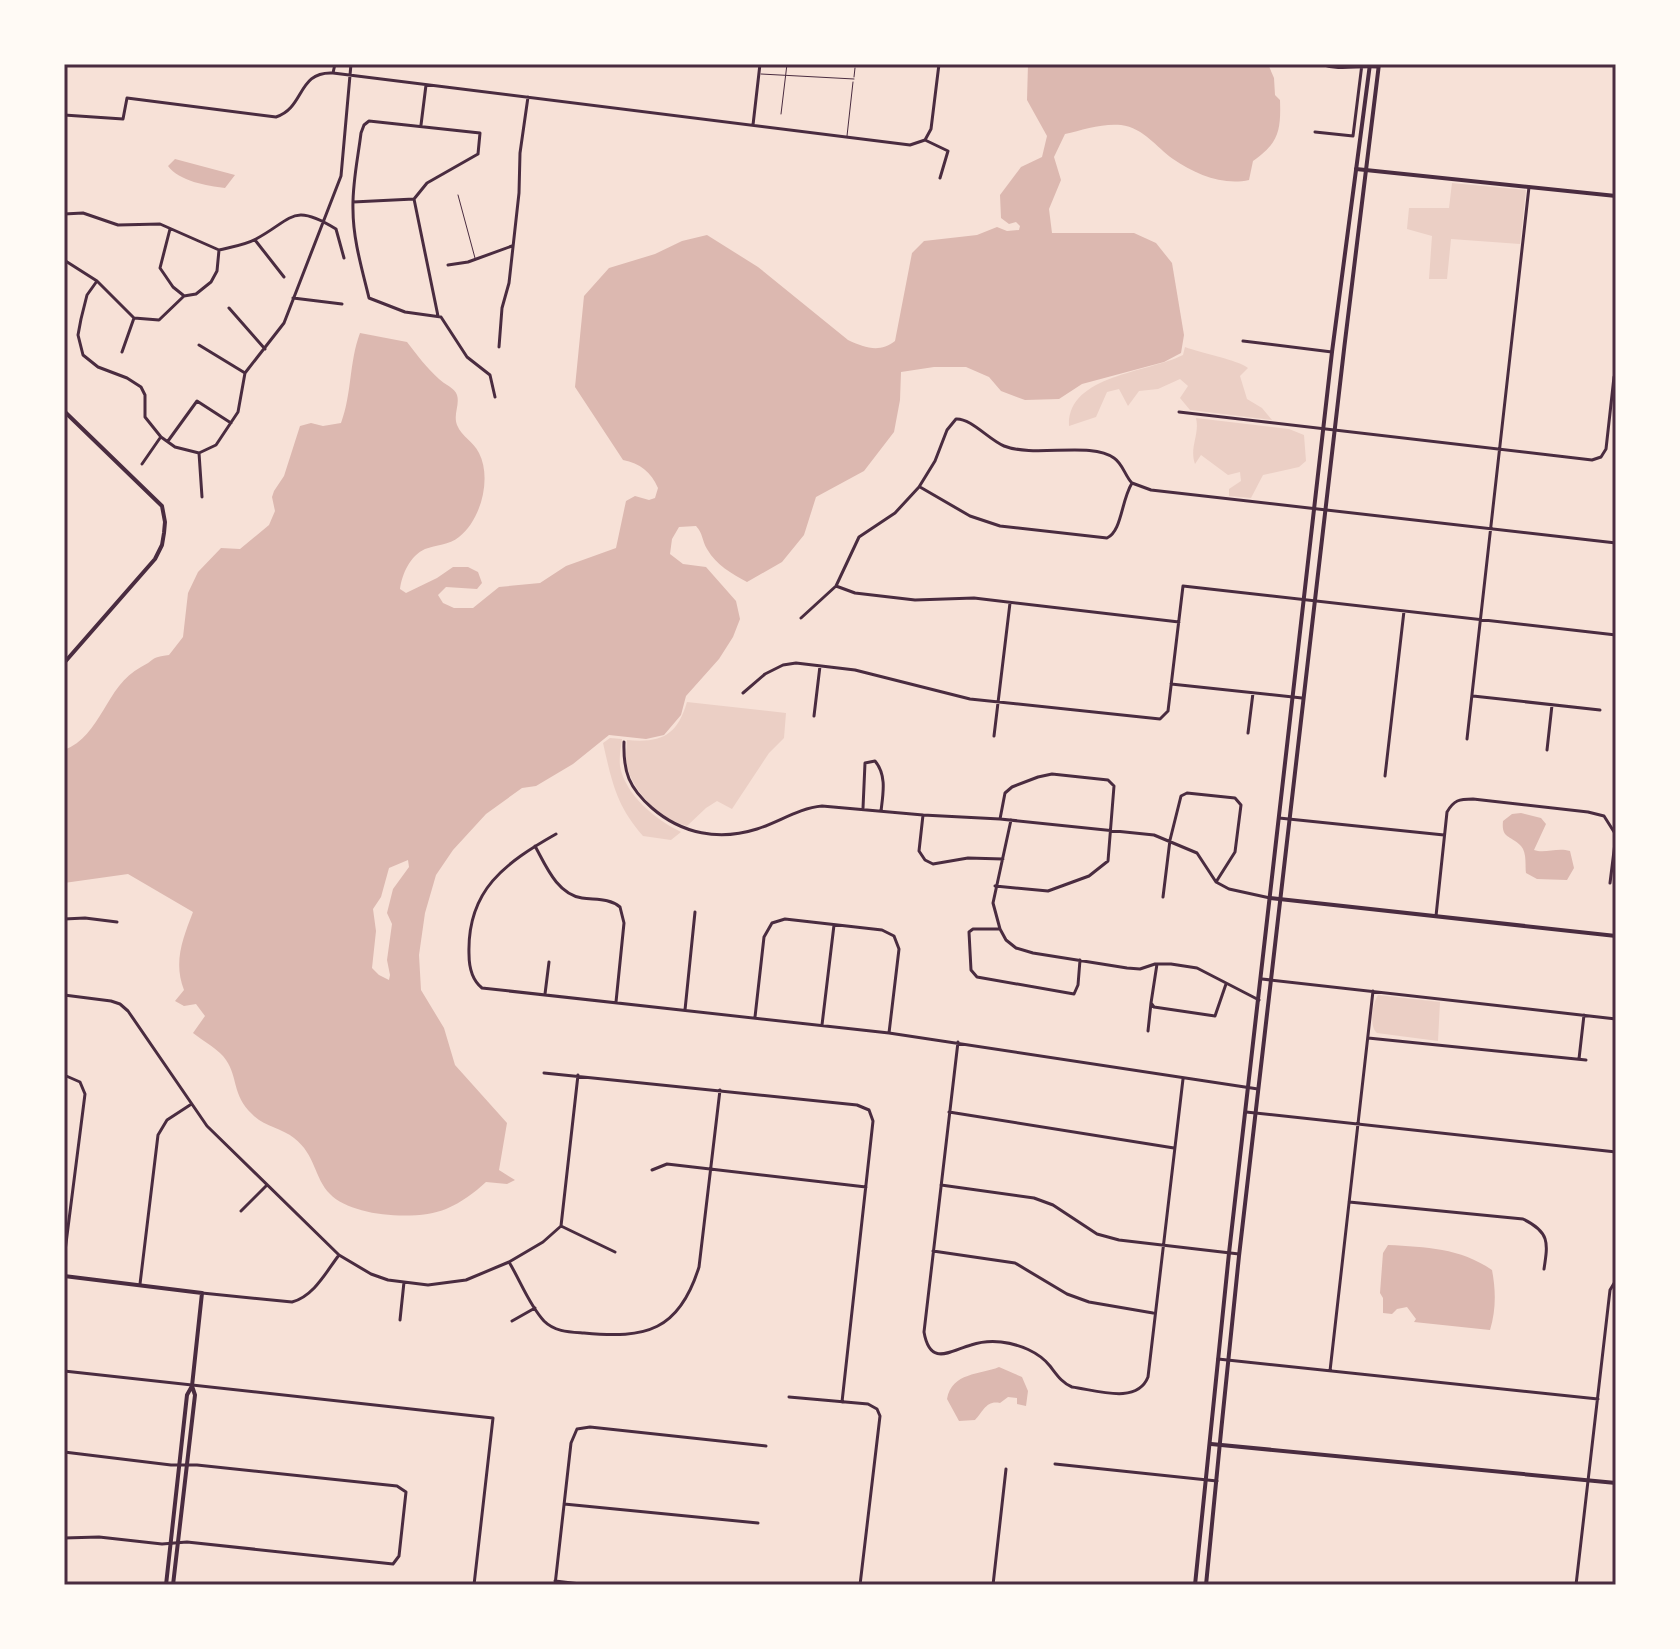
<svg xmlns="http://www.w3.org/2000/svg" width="1680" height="1649" font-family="Manrope,sans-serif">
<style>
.green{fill:#ebcfc5}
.water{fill:#dcb8b0;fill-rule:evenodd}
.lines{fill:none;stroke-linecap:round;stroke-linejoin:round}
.service{stroke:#4a2c40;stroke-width:1}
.minor{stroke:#4a2c40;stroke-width:3}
.tertiary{stroke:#4a2c40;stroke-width:4}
.secondary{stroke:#4a2c40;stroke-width:4}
.neatline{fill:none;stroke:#4a2c40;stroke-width:3}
</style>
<rect width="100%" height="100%" fill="#f7e1d7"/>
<!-- green -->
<path class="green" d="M1452 183 1526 190 1520 244 1451 239 1447 279H1429L1432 236 1407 229 1409 208H1449Z
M1185 347C1201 353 1238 360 1248 368L1240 376 1247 399 1262 408 1272 420 1190 410 1180 398 1188 386 1180 379 1158 389 1139 391 1128 406 1119 389 1107 392 1096 417 1069 426C1067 375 1147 373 1183 355Z
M1196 418 1289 429 1304 435 1306 461 1299 467 1263 475 1251 498 1229 496V489L1241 481 1240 472 1228 475 1201 455 1195 464C1189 447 1200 435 1196 418Z
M687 702 786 713 784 738 769 753 732 809 717 801 706 808 687 826C662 820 632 792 627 765 625 757 627 748 627 740 661 743 677 736 687 702Z
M610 738 622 739C621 747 619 757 620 766 625 795 656 820 681 832L671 840 643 836C616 805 612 782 603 743Z
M1378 995 1440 1002 1438 1041 1377 1033C1369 1026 1372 1005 1378 995Z"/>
<!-- water -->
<path class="water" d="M1028 64H1268L1274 78 1275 95 1280 100C1281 130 1279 143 1253 161L1249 180C1223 186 1195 174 1173 159 1156 147 1144 128 1121 125 1103 123 1082 130 1065 134L1054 157 1061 180 1049 209 1052 233H1134L1156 243 1172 263 1184 335 1181 353 1164 362 1082 384 1059 399 1025 400 1001 391 989 377 966 367H934L901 372 900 400 894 432 864 471 816 497 804 535 782 562 747 582C731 573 717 566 707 549 702 541 703 533 696 526L679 527 672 539 670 554 683 564 706 567 736 601 740 619 733 637 719 659 686 696 681 715 664 735 646 739 609 735 573 764 536 786 522 788 486 814 453 850 436 875 425 913 419 955 421 990 444 1028 455 1065 507 1123 499 1170 515 1180 507 1184 486 1182C474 1193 462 1202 446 1209 418 1221 352 1217 330 1194 314 1178 316 1155 294 1138 282 1128 264 1127 252 1114 232 1095 238 1077 226 1060 220 1050 203 1041 193 1033L205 1016 196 1004 184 1006 175 1001 184 990C173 962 183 938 193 912L128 874 64 883V750C102 736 105 686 141 667 157 659 148 658 169 655L183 637 188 593 198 572 221 548 240 549 269 525 275 511 272 497 274 491 284 476 300 426 311 423 323 426 341 423C352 394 349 362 360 333L407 342C417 355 426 367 439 379 444 384 455 388 457 395 460 405 453 414 457 425 462 437 473 441 479 453 492 478 481 520 459 537 449 545 436 545 425 549 410 556 402 574 400 589L406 593 437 578 453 567H468L478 572 482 583 477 589 446 587 438 595 443 603 454 608H473L499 587 540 583 566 566 616 548 626 501 635 496 649 500 655 498 658 488C651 472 640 463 623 460L575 387 584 296 609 268 655 254 682 241 707 235 758 267 848 340C865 348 880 353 895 341L912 253 924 241 977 235 997 227 1007 231 1019 230 1020 226 1016 222 1009 224 1001 218 1000 195 1021 167 1042 157 1047 136 1027 100ZM408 860 409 867 393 889 387 913 392 924 387 960 390 975 389 980 379 975 372 968 376 931 373 909 381 897 389 868Z
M175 159 235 175 225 188C207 186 179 181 168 166Z
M1521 813 1541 818 1546 824 1534 850C1545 854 1557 847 1570 851L1574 868 1567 880 1537 879 1526 873C1525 865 1527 853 1521 846 1511 835 1501 839 1503 821L1512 814Z
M1388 1245C1426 1247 1460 1248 1492 1270 1496 1291 1496 1310 1490 1330L1414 1322 1416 1319 1407 1307 1397 1309 1392 1314 1383 1313V1298L1380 1293 1383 1253Z
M999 1367 1022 1377 1028 1391 1026 1406 1017 1404V1398L1008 1397 1000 1403C986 1400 983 1412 975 1420L959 1421 947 1399C952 1372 980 1375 999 1367Z"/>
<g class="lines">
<!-- service -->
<path class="service" d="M761 74 854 79
M854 77 855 68
M781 114 787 64
M847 136 853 82
M458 195 475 258"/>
<!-- minor -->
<path class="minor" d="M1321 64C1339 71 1359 65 1378 67
M333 73 910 145 925 140
M64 115 123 119 127 98 276 117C305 108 297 71 333 73L335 64
M421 125 426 85
M753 125 760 64
M1315 132 1353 136 1362 64
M925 140 931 129 939 64
M925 140 948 151 940 178
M414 199 438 316
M353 202 414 199 427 183 478 154 480 133 369 121 364 125 361 133C358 158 352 184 353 210 353 239 362 269 369 298L405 312 441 317 467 357 490 375 495 397
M64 214 83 213 118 225 160 224 219 250 217 271 211 282 196 294 184 296 159 320 134 318 97 281 64 260
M170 229 160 268 173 287 183 295
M255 240 284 277
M219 250C231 247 245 245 256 239 293 219 292 202 336 229L344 258
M448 265 468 262 512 246
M97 281 87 295 81 319 78 335 83 355 98 367 127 378 141 387 145 395V417L161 437 175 447 199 453 216 445 238 412 245 373 284 323 341 176 351 64
M293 298 342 304
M229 308 265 349
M1243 341 1332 352
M199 345 245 373
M499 347 502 308 509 283 519 193 520 153 528 97
M122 352 134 318
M1179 412 1592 460 1601 457 1606 449 1614 377 1616 378
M168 441 197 401 231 423
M199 453 202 497
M142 464 160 438
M1132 483 1151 490 1616 543
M920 487 970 516 1000 526 1107 538C1122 531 1121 501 1132 483
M836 586 855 593 915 600 974 598 1179 622
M801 618 836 586 859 537 895 513 919 487 935 461 947 430 956 419C971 418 989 440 1004 446 1035 458 1091 441 1114 458 1123 464 1125 476 1132 483
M1171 684 1302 698
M743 693 765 674 783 665 796 663 855 670 970 699 1160 719 1168 711 1183 586 1616 635
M1473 696 1600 710
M814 716 820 666
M1248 733 1253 693
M994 736 1010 603
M1467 739 1529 187
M624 742C623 772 629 788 652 808 682 834 719 841 757 829 779 822 799 808 822 806L923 815 1000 819 1154 835 1197 853 1216 882 1229 889 1270 898
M1547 750 1552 705
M1385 776 1404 611
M863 808 865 763 875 761C887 775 883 794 881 811
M923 815 919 851 925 860 933 864 968 858 1003 859
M1279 818 1444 835
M1011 820 993 903 1000 929 1006 940 1016 948 1033 953 1127 968 1140 969 1155 964H1171L1197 968 1259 1000
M556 834C505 863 467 890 469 954 469 967 472 980 482 988L889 1033 1258 1089
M535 846C546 866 557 894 582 898 596 900 609 898 620 907L624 923 616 1002
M995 886 1048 891 1089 876 1108 861 1114 786 1108 780 1052 774 1038 777 1012 787 1005 793 1000 819
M1163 897 1170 840 1181 796 1187 793 1235 798 1241 805 1235 852 1216 882
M1436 916 1447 812C1454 800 1459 799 1473 799L1588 812 1604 816 1616 835 1610 883
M64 919 85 918 117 922
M1000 929H973L969 932 971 970 977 977 1074 994 1078 985 1080 960
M1157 964 1151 1003 1154 1007 1215 1016 1226 984
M1262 979 1616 1019
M545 994 549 962
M64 995 111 1001 120 1004 128 1011 207 1126 339 1255 371 1274 388 1280 428 1285 466 1280 509 1262 543 1242 561 1226 578 1075
M685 1010 695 912
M755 1017 764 937 772 923 785 919 882 930 894 936 899 949 889 1033
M822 1025 834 925
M1148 1031 1151 1003
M1368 1038 1586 1060
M958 1042 924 1332C930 1367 950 1351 971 1345 980 1342 992 1341 1001 1342 1019 1344 1039 1352 1050 1366 1057 1375 1062 1383 1072 1387 1096 1390 1137 1405 1148 1377L1183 1079
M1579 1059 1584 1015
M544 1073 857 1105 869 1110 873 1121 842 1402
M64 1075 80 1082 85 1094 64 1259
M949 1112 1174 1148
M1246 1112 1616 1152
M652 1170 667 1164 866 1187
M941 1185 1034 1198 1053 1205 1097 1234 1119 1240 1239 1254
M1349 1202 1523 1219C1550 1232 1548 1243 1544 1269
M241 1211 267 1185
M561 1226 615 1252
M933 1251 1015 1263 1067 1294 1089 1302 1153 1313
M509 1262C520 1280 529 1305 544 1321 555 1332 570 1332 584 1333 646 1339 679 1331 699 1267L720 1090
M140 1284 158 1135 167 1120 190 1105
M202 1293 292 1302C314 1296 326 1272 339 1255
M400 1320 404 1282
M512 1321 535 1308
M1218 1359 1598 1399
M64 1371 493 1418 474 1585
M1330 1371 1373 991
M789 1397 868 1404 877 1409 880 1416 860 1585
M64 1452 171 1465H197L397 1486 406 1492 399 1556 393 1564 187 1542 162 1544 99 1537 64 1538
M1055 1464 1217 1481
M564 1504 758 1523
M555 1581 589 1585
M555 1585 571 1443 577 1429 590 1427 766 1446
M993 1585 1006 1469
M1576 1585 1610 1290 1616 1280"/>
<!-- tertiary -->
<path class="tertiary" d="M1356 169 1616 196
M64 411 162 506 165 522 164 533 162 545 155 559 64 663
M1270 898 1616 936
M64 1276 202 1293 192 1386 187 1395 166 1585
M1211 1444 1616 1483
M173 1585 195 1395 192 1386"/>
<!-- secondary -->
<path class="secondary" d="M1195 1585 1229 1253 1332 352 1370 64
M1206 1585C1217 1475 1227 1366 1239 1256 1282 858 1330 461 1379 64"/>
</g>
<!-- border -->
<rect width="1680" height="1649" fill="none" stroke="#fffaf5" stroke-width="132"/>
<rect x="66" y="66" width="1548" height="1517" class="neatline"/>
</svg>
